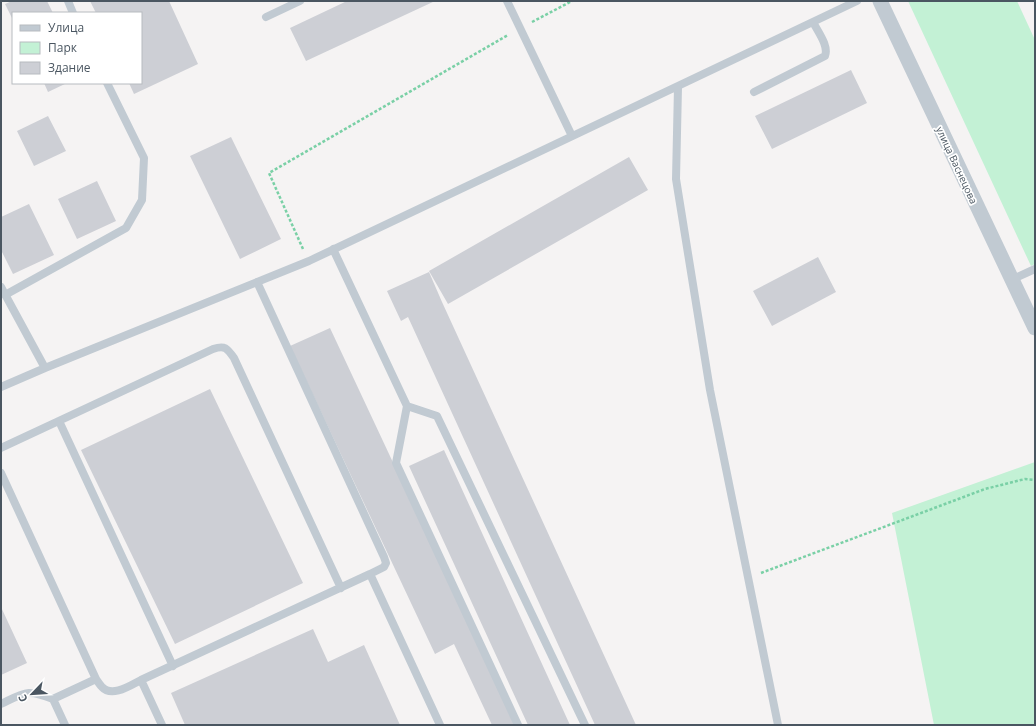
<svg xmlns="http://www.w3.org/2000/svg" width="1036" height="726" font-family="'Open Sans',sans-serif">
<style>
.green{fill:#c3f1d5}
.building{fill:#cdcfd5}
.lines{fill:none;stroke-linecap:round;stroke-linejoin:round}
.path{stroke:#7ad0a6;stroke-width:2.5;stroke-dasharray:3 2;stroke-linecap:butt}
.service{stroke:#c1cad2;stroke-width:8}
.minor{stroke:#c1cad2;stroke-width:15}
.labels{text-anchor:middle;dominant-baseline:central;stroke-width:3.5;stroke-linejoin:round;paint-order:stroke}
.street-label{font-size:10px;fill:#4a5661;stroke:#fff}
</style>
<rect width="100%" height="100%" fill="#f5f3f3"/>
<!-- green -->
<path class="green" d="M908 1H1017L1035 40V264L1031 266Z
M1035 462V725H934L892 513Z"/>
<!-- building -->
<path class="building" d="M12 1H47L53 13H13V20L5 4Z
M90 1H169L198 64 134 94 129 83H141V13H96Z
M347 1H435L306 61 290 28Z
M851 70 867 103 772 149 755 116Z
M44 83H67L48 92Z
M48 116 66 151 34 166 17 131Z
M231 137 281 239 240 259 190 156Z
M629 157 648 190 448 304 429 271Z
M97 181 116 221 77 239 58 199Z
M29 204 54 255 13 274 1 250V217Z
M818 257 836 292 772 326 753 291Z
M429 272 442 302 636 725H595L408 317 401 321 387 291Z
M330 328 516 725H492L454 644 435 654 290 346Z
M210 389 303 583 175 644 81 450Z
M444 450 570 725H528L409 466Z
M1 607 27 663 1 675Z
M313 629 328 662 364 645 400 725H185L171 693Z"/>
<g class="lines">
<!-- path -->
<path class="path" d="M532 22 572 1
M303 249 269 173 508 35
M761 573 985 489 1025 479 1035 480"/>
<!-- service -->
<path class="service" d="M68 1 73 13
M507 1 572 136
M266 17 300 1
M678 87 676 179 710 390 778 725
M754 92 825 56C829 46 818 32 813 22
M333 249 407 406 396 463 518 725
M1011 280 1035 269
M257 282 384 557 386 563 384 567 370 574
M1 287 45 368
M5 295 126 228 142 200 144 158 107 83
M1 387 45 368 309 261 857 1
M407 406 437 416 585 725
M59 421 173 666
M1 448 213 349C225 345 227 348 234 358L341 588
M1 473 96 679C98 682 100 685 102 687 112 698 131 685 141 680L162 725
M141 680 370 574 440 725
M1 704C26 692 27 689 53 699
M65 725 53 699 96 679"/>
<!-- minor -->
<path class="minor" d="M880 1 1035 328"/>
</g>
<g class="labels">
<!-- street labels -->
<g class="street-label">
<text transform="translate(957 165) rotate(65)">улица Васнецова</text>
</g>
</g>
<!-- border -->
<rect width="1036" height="726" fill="none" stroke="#4a5661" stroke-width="4"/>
<!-- legend -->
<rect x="12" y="12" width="130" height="72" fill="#ffffff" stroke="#b7bbc0"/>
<rect x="20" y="25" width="20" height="6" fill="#c1cad2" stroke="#b7bbc0"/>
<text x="48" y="32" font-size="12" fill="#4a5661">Улица</text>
<rect x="20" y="42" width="20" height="12" fill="#c3f1d5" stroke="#b7bbc0"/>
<text x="48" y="52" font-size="12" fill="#4a5661">Парк</text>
<rect x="20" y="62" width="20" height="12" fill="#cdcfd5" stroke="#b7bbc0"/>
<text x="48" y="72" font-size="12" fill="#4a5661">Здание</text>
<!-- north arrow -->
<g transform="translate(32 694) rotate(245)" stroke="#ffffff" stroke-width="3" paint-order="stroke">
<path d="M0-3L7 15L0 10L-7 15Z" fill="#4a5661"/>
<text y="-6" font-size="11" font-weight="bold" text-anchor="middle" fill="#4a5661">С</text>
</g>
</svg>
